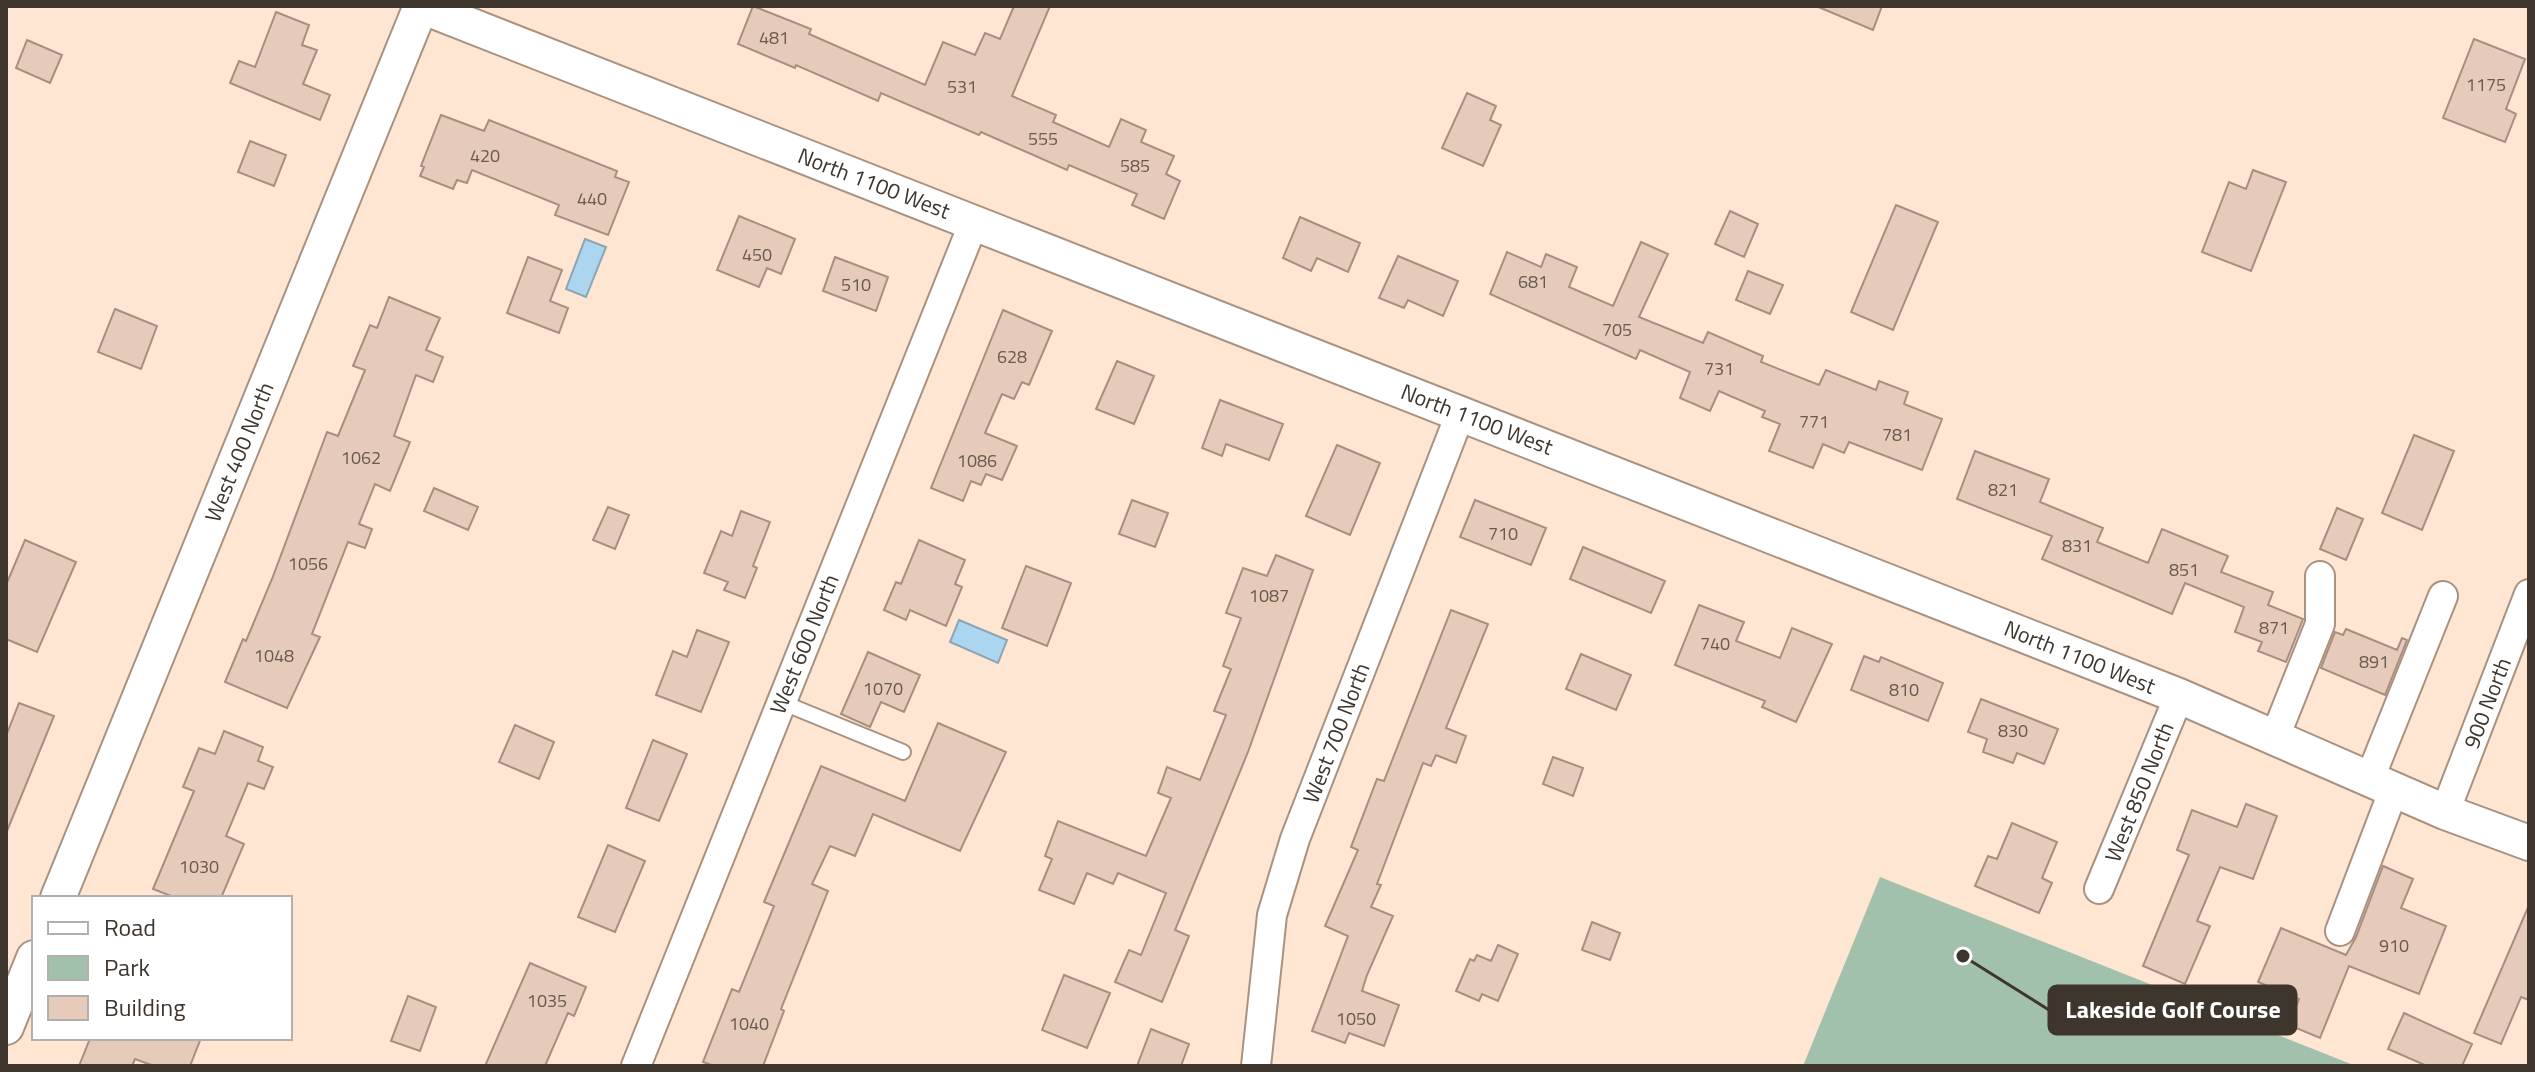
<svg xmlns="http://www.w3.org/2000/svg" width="2535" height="1072" font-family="'Titillium Web',sans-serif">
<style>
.green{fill:#a2c1ac}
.water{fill:#acd5ef;stroke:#8ba5b5;stroke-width:2}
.building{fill:#e6caba;stroke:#a88e80;stroke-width:2}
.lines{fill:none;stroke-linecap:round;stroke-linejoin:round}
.service-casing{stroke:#a99280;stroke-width:18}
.minor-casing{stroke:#a99280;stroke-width:32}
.tertiary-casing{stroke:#a99280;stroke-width:38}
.service{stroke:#fff;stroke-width:14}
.minor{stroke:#fff;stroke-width:28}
.tertiary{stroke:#fff;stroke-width:34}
.labels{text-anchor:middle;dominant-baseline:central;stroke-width:6;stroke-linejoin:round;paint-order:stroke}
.number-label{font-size:18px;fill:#685a50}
.street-label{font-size:22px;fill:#3e352d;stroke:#fff}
.leader{fill:none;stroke:#3e352d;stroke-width:3}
.callout-dot{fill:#3e352d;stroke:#fff;stroke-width:3}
.callout{fill:#3e352d;stroke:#3e352d;stroke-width:3}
.callout-label{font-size:24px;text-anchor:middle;font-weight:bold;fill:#fff}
</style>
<rect width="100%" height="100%" fill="#ffe6d2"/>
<!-- green -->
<path class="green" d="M1880 877 2356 1066H1803Z"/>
<!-- water -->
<path class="water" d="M585 239 606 247 586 297 566 289Z
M959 620 1007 640 998 663 950 642Z"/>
<!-- building -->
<path class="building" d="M753 6 811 29 809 34 925 85 943 42 975 55 985 33 1000 39 1014 6H1050L1012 96 1056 115 1053 122 1109 147 1121 119 1146 130 1141 142 1174 156 1166 174 1180 181 1164 219 1132 205 1137 194 1069 165 1067 170 981 132 979 135 881 93 878 101 796 65 795 68 738 44Z
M1816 6H1882L1873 30Z
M276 12 309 25 302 45 317 50 303 84 330 95 320 120 230 83 239 61 255 67Z
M2474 39 2525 59 2506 109 2516 114 2505 142 2443 118Z
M27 40 62 55 50 83 16 68Z
M1467 93 1496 106 1490 120 1501 125 1483 166 1442 148Z
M441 115 484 131 489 120 617 171 615 177 629 182 608 235 555 215 559 205 472 170 467 183 457 180 453 189 420 176 424 167 421 166Z
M250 141 286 155 274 186 238 172Z
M2253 170 2286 182 2251 271 2202 252 2229 182 2246 189Z
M1896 205 1938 222 1893 330 1851 312Z
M1730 211 1758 224 1744 257 1715 244Z
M739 216 795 239 781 274 767 268 759 287 717 270Z
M1300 217 1360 243 1348 272 1317 258 1311 271 1283 258Z
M1641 242 1668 254 1639 317 1703 343 1708 332 1763 356 1761 362 1819 385 1826 370 1876 390 1879 381 1908 392 1904 404 1942 419 1922 470 1849 442 1844 453 1823 444 1813 468 1769 451 1780 424 1762 417 1765 411 1719 391 1710 411 1680 398 1690 372 1640 350 1636 359 1490 294 1507 252 1541 267 1546 254 1577 267 1569 287 1613 306Z
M1398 256 1458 281 1443 316 1408 300 1404 308 1379 298Z
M528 257 562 270 550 301 568 308 559 333 507 313Z
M835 257 888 277 876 311 823 291Z
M1748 271 1783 285 1770 314 1736 300Z
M389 297 440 318 426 350 443 357 433 382 416 375 394 436 410 442 390 491 375 484 359 524 372 529 365 548 348 542 312 634 320 637 287 708 225 682 243 639 246 641 272 579 327 432 338 436 365 370 353 366 370 325 377 328Z
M115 309 157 326 141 369 98 352Z
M1003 310 1052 331 1029 385 1022 382 1014 399 1002 394 985 433 1017 446 1002 480 986 474 981 485 971 481 963 501 931 488Z
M1117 361 1154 376 1134 424 1096 409Z
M1220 400 1283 424 1269 460 1226 444 1222 456 1202 448Z
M2414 435 2454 451 2422 530 2382 513Z
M1337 445 1380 463 1350 535 1306 516Z
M1975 451 2049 479 2040 502 2103 528 2097 542 2148 563 2162 529 2228 556 2221 572 2273 592 2268 605 2303 619 2286 662 2258 651 2262 642 2235 632 2244 607 2185 583 2172 614 2042 559 2052 536 1957 499Z
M434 488 478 507 468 530 424 511Z
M1132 500 1168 513 1155 547 1119 534Z
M1475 500 1546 528 1531 565 1460 537Z
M608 507 629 515 615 549 593 540Z
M2337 508 2363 519 2346 560 2320 549Z
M741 511 770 522 753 566 757 568 745 598 724 590 728 582 704 573 721 531 732 536Z
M25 540 76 562 37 652 6 639V585Z
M919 540 965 560 955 584 962 587 946 626 910 610 906 620 884 610 896 582 901 584Z
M1583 547 1665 581 1651 613 1570 579Z
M1276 555 1313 570 1248 752 1175 930 1189 936 1162 1002 1115 982 1129 950 1141 955 1166 893 1118 873 1113 884 1087 873 1074 904 1039 890 1052 859 1045 856 1058 821 1146 856 1171 798 1158 793 1167 767 1200 780 1226 715 1214 711 1231 669 1223 666 1241 618 1226 613 1243 568 1267 576Z
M1026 566 1071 583 1047 646 1002 628Z
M1699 605 1744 622 1736 641 1780 658 1792 628 1832 644 1796 722 1762 707 1765 701 1675 665Z
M1451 610 1488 624 1446 728 1466 736 1456 763 1436 755 1431 766 1423 763 1377 884 1381 885 1371 907 1393 916 1367 975 1362 991 1399 1005 1384 1046 1349 1033 1345 1043 1312 1031 1348 936 1325 926 1358 850 1351 847 1377 779 1384 781Z
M2346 629 2397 650 2402 638 2407 640 2385 695 2321 668 2335 632 2343 635Z
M697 630 729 642 701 712 656 695 673 651 687 657Z
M868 652 920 675 904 712 881 702 870 727 841 714Z
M1581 654 1631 675 1616 710 1566 689Z
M1864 656 1879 662 1881 657 1943 683 1928 721 1851 690Z
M1981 699 2058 729 2044 764 2017 753 2013 763 1983 752 1987 739 1968 732Z
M19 703 54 716 7 831 6 736Z
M938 723 1006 752 960 851 873 814 855 856 830 846 812 884 828 891 781 1009 784 1011 763 1066H714L703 1062 732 989 739 992 774 906 764 902 821 766 905 801Z
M515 725 554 742 539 779 499 762Z
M224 731 263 747 258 761 273 767 264 789 248 783 226 836 244 844 221 898H176L153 889 194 791 183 787 199 748 215 754Z
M653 740 687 754 659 821 626 808Z
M1553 757 1583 768 1573 796 1543 784Z
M2246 804 2277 816 2253 879 2220 867 2197 921 2210 926 2185 984 2143 966 2189 855 2177 850 2192 810 2237 827Z
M2012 823 2057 842 2042 878 2052 883 2039 913 1975 886 1988 856 1997 859Z
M608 845 645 861 615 932 578 917Z
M2383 866 2413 879 2401 908 2446 926 2419 994 2349 966 2320 1038 2289 1025 2299 999 2258 982 2281 928 2346 955 2356 937Z
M2529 905V1000L2521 997 2501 1044 2474 1033Z
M1592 922 1620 933 1610 960 1582 950Z
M1498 945 1518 954 1498 1001 1482 994 1479 1001 1456 991 1470 959 1474 961 1477 955 1491 961Z
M530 963 586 987 574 1016 568 1013 545 1066H485Z
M1064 975 1110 993 1087 1048 1042 1030Z
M408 996 436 1007 420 1051 391 1041Z
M2404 1013 2472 1044 2462 1066H2427L2388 1049Z
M1151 1029 1189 1044 1181 1066H1137Z
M86 1038H201L190 1066H154L135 1059 132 1066H79L89 1041Z"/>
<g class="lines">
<!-- service casing -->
<g class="service-casing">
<path id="service" d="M781 702 903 752"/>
</g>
<!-- minor casing -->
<g class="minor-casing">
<path id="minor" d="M2275 737 2320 624V576
M2370 778 2443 596
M2445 812 2529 594
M2099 889 2179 696
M2340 931 2394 789
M636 1066 974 222
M1256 1066 1272 915 1295 839 1461 412"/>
</g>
<!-- tertiary casing -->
<g class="tertiary-casing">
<path id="tertiary" d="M421 6 2179 696 2445 812 2529 843
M58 898 421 6
M6 1027 34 958"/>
</g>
<!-- service -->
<use href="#service" class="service"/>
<!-- minor -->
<use href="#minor" class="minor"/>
<!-- tertiary -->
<use href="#tertiary" class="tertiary"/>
</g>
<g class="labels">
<!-- number labels -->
<g class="number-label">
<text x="774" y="37">481</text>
<text x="2486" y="84">1175</text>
<text x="962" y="86">531</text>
<text x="1043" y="138">555</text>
<text x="485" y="155">420</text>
<text x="1135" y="165">585</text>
<text x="592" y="198">440</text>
<text x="757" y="254">450</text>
<text x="1533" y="281">681</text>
<text x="856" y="284">510</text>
<text x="1617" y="329">705</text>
<text x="1012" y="356">628</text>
<text x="1719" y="368">731</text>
<text x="1814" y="421">771</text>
<text x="1897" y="434">781</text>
<text x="361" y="457">1062</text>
<text x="977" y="460">1086</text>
<text x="2003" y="489">821</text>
<text x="1503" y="533">710</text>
<text x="2077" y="545">831</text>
<text x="308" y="563">1056</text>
<text x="2184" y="569">851</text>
<text x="1269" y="595">1087</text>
<text x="2274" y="627">871</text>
<text x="1715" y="643">740</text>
<text x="274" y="655">1048</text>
<text x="2374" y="661">891</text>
<text x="883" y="688">1070</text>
<text x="1904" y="689">810</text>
<text x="2013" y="730">830</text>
<text x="199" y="866">1030</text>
<text x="2394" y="945">910</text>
<text x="547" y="1000">1035</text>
<text x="1356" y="1018">1050</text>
<text x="749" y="1023">1040</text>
</g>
<!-- street labels -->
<g class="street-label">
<text transform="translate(874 183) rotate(21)">North 1100 West</text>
<text transform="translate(1477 419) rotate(21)">North 1100 West</text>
<text transform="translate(239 452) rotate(-68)">West 400 North</text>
<text transform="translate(804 644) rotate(-68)">West 600 North</text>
<text transform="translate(2080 657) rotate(22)">North 1100 West</text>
<text transform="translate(2487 703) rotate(-69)">900 North</text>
<text transform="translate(1336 733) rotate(-69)">West 700 North</text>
<text transform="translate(2139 792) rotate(-68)">West 850 North</text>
</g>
</g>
<!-- callouts -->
<path class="leader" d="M1963 956L2049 1010"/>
<circle class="callout-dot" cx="1963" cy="956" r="8"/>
<rect class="callout" x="2049" y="986" width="247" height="48" rx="8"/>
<g class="callout-label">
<text x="2173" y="1018">Lakeside Golf Course</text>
</g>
<!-- border -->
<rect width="2535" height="1072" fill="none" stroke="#3e352d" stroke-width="16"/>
<!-- legend -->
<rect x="32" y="896" width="260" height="144" fill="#ffffff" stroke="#b2aeab" stroke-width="2"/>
<rect x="48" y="922" width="40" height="12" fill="#ffffff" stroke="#b2aeab" stroke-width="2"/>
<text x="104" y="936" font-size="24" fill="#3e352d">Road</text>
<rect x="48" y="956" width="40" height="24" fill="#a2c1ac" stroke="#b2aeab" stroke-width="2"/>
<text x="104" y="976" font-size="24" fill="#3e352d">Park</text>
<rect x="48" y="996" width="40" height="24" fill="#e6caba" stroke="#b2aeab" stroke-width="2"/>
<text x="104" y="1016" font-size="24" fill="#3e352d">Building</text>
</svg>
